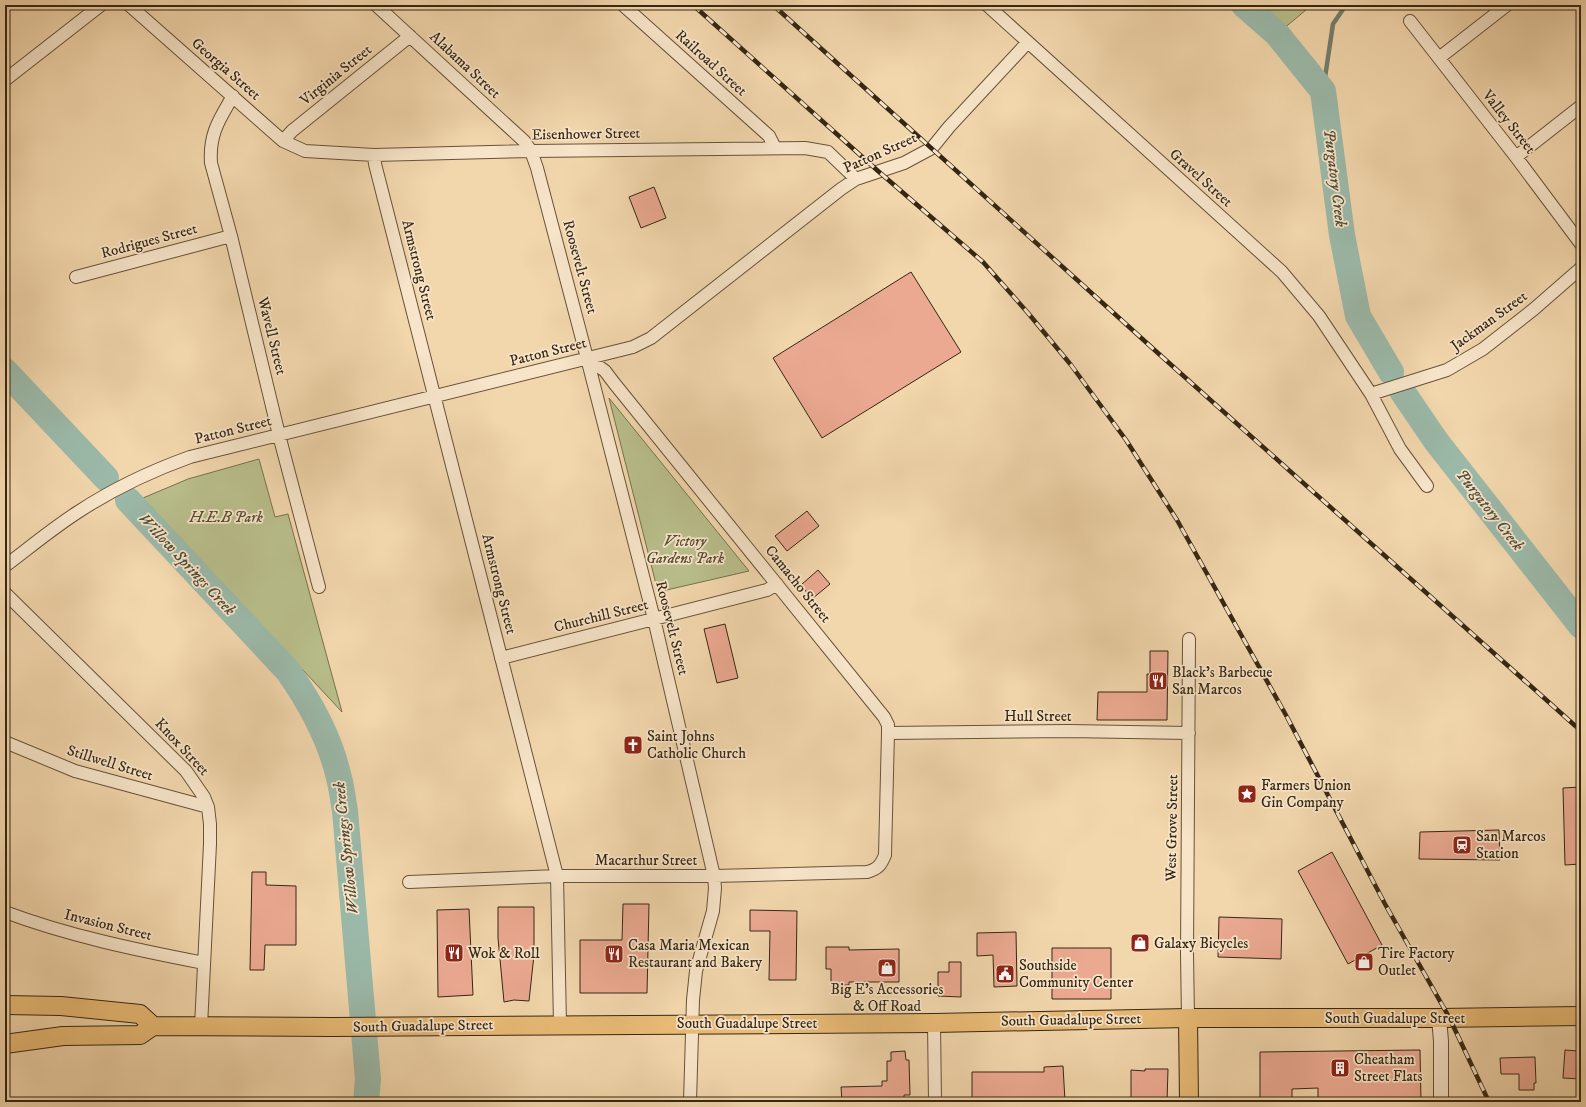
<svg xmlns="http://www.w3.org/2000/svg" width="1586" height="1107" font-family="'IM FELL DW Pica',serif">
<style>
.green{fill:#b8be8b;stroke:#77724f}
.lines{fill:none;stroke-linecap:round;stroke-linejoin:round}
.stream{stroke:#737f6d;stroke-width:4.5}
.river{stroke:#9bb9a9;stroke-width:26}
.building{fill:#eba991;stroke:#362713}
.minor-casing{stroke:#655339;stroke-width:14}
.tertiary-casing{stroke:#655339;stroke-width:16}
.primary-casing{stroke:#362713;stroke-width:20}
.minor{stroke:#f7e4c9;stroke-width:12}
.tertiary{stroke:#f7e4c9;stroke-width:14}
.primary{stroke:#e9bb76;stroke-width:18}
.rail-casing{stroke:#362713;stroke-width:4.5}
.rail{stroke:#f7e4c9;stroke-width:3;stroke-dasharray:9;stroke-linecap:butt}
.labels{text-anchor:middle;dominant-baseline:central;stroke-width:3.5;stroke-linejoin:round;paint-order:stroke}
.street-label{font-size:15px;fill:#362713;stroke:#f7e4c9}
.park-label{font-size:15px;font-style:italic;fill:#564d31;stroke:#f7e4c9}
.poi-label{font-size:15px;fill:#362713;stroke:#f7e4c9;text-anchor:start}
.water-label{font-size:16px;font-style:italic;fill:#4f4c38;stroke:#f7e4c9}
</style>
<rect width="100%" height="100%" fill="#f2d6ac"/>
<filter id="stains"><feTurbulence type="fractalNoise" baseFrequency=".005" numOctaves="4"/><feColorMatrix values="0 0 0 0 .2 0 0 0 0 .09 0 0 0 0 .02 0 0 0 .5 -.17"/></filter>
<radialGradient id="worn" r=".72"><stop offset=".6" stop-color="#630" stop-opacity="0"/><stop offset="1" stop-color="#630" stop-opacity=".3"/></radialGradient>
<!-- green -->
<path class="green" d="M1244 5H1312L1277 34Z
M609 398 749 571 658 592Z
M259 459 275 517 288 514 342 712 143 498 188 479Z"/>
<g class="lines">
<!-- stream -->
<path class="stream" d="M1323 91 1333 24 1346 5"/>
<!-- river -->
<path class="river" d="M1244 5 1277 34 1323 91 1342 235 1358 316 1391 372
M5 371 106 478
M1402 391 1436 441 1581 626
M128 500 288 671C311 704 330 738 339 778 342 789 343 800 345 811L368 1079 366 1102"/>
</g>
<!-- building -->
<path class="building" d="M654 187 666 218 641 228 629 197Z
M911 272 961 352 822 438 773 358Z
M807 511 819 526 787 551 775 536Z
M818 570 830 584 812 599 801 585Z
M725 624 738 678 717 683 704 629Z
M1150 651H1168L1167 720H1097L1098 692H1147V674H1150Z
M1581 787V864L1565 865 1563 788Z
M1499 830 1500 860 1419 859 1420 832Z
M1332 852 1382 945 1348 964 1298 871Z
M252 872H266V885L296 886V945H265L264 970H250Z
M623 904H649L647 993H580V940H622Z
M498 907H534V955L529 1001 514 1000 504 1002 498 938Z
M469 909 473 995 438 997 437 910Z
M750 910 797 911 796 980H769L770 931H750Z
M1219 917 1282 919 1281 959 1218 957Z
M1016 932 1017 986 994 987 993 955 977 956V933Z
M826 947H849V950L899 949V982H849V985H831V969H826Z
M1052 948H1111V999H1052Z
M949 962H961V997L938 996V972H949Z
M1420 1050 1421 1102H1318V1088L1292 1089V1102H1260V1052Z
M1565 1050 1578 1051V1056H1581L1580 1079 1563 1078Z
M905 1051 906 1060H909L910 1095H904V1102H842L841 1087 882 1086V1081H887V1061H891V1052Z
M1535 1057 1536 1083H1534V1090H1519V1074H1501L1500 1058Z
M1063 1066 1065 1101 972 1102V1072H1044V1067Z
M1145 1069H1168L1167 1102H1131V1070L1145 1071Z"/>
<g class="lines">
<!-- minor casing -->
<g class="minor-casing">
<path id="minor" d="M129 5 283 141 305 151 374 155 531 151 805 148 828 152 856 179
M376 5 524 141 531 151 537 168 587 358 654 619 714 876 715 888 713 911 696 971 693 1000 690 1102
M623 5 769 136 775 148
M987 5 1282 272 1319 316 1371 394 1400 449 1427 486
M1410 21 1516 157 1581 244
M1439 58 1507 5
M5 80 101 5
M233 96C219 120 209 134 211 163L231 236 279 435 319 587
M283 141 292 131 410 36
M374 155 375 164 557 876 560 1024
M1516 157 1581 106
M76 277 231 236
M1371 394 1447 370 1483 349 1534 309 1581 268
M5 566C29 548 53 528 78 512 113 489 151 471 190 457L633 347 651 338 841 189 856 179 904 163 932 148 949 127 1028 42
M5 593 186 771 204 797 208 807 210 824V844L201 1026
M501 658 767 590 777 584
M888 733 1069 731 1189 733
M5 742 75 771 208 807
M409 882 557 876H714L867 872C878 869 881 865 885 855L888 733V725L884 717 614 383 605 371 587 358
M5 912C69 936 137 950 204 963
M1188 1018 1187 953 1189 639
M934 1023 935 1102"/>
</g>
<!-- tertiary casing -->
<g class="tertiary-casing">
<path id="tertiary" d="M1439 1018 1441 1041V1102"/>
</g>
<!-- primary casing -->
<g class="primary-casing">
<path id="primary" d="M5 1005 61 1006 140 1014 153 1026
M1188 1018 1189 1102
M5 1044 63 1036 140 1035 153 1026 332 1027 934 1023 1188 1018H1439L1581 1016"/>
</g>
<!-- minor -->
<use href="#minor" class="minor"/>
<!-- tertiary -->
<use href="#tertiary" class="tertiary"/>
<!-- primary -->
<use href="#primary" class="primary"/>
<!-- rail casing -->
<g class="rail-casing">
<path id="rail" d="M693 5 878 171 983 262 1028 313 1071 365 1126 440 1177 520 1287 717 1385 904 1449 1017 1489 1102
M773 5 1159 354 1581 731"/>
</g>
<!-- rail -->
<use href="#rail" class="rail"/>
</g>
<!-- icons -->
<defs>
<g id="restaurant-square" transform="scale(1)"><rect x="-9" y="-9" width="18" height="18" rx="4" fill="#8f2418" stroke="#f7e4c9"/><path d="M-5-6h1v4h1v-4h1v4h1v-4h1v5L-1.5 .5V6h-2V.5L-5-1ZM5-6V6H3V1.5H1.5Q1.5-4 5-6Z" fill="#fff"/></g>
<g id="church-square" transform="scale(1)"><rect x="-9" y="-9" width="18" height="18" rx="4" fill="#8f2418" stroke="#f7e4c9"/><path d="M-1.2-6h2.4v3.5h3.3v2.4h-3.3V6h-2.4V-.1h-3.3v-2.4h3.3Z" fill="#fff"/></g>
<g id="sight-square" transform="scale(1)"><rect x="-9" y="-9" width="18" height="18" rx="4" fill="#8f2418" stroke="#f7e4c9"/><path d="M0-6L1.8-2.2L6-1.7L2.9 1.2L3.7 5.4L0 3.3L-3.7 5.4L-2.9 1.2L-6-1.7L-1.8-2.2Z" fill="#fff"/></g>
<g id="station-square" transform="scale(1)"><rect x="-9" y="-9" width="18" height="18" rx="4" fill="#8f2418" stroke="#f7e4c9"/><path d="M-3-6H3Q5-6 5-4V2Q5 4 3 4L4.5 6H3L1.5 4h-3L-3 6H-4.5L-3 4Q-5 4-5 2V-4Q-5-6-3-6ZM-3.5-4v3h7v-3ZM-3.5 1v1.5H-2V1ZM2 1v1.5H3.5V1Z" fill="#fff"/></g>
<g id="shop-square" transform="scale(1)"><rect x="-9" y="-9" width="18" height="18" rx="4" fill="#8f2418" stroke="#f7e4c9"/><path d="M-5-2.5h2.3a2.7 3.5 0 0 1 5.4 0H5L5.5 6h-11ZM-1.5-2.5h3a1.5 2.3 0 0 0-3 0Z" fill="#fff"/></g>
<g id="civic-square" transform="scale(1)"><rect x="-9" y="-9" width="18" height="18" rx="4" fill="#8f2418" stroke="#f7e4c9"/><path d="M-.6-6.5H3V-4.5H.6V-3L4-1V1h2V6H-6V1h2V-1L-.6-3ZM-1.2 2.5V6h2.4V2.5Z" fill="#fff"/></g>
<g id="building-square" transform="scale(1)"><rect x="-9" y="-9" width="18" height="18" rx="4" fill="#8f2418" stroke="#f7e4c9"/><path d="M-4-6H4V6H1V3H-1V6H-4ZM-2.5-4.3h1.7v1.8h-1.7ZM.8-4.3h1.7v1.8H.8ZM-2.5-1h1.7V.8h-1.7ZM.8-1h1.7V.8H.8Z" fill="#fff"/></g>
</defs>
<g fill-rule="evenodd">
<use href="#restaurant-square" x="1158" y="681"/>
<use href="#church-square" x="633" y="745"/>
<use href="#sight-square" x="1247" y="794"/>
<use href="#station-square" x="1462" y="845"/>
<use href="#shop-square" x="1140" y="943"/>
<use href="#restaurant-square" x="454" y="953"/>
<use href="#restaurant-square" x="614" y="954"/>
<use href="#shop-square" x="1364" y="962"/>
<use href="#shop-square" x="887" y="968"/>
<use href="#civic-square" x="1005" y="974"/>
<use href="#building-square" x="1340" y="1068"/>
</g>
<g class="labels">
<!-- street labels -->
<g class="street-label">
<text transform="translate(711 63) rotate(42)">Railroad Street</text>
<text transform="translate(465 65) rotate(43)">Alabama Street</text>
<text transform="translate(226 69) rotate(41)">Georgia Street</text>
<text transform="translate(336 75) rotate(-39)">Virginia Street</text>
<text transform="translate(1509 122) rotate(52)">Valley Street</text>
<text transform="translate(586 134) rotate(-1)">Eisenhower Street</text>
<text transform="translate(880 153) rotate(-24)">Patton Street</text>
<text transform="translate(1201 178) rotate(42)">Gravel Street</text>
<text transform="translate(149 241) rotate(-15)">Rodrigues Street</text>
<text transform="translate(580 267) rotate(75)">Roosevelt Street</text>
<text transform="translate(419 270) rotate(76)">Armstrong Street</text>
<text transform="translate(1489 321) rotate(-36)">Jackman Street</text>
<text transform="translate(272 336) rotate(76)">Wavell Street</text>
<text transform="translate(548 352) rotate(-14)">Patton Street</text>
<text transform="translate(233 430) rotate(-14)">Patton Street</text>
<text transform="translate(499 584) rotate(76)">Armstrong Street</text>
<text transform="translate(798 584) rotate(51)">Camacho Street</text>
<text transform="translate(601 616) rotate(-14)">Churchill Street</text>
<text transform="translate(672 628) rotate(76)">Roosevelt Street</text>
<text x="1038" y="716">Hull Street</text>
<text transform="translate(182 747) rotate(47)">Knox Street</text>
<text transform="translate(110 763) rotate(17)">Stillwell Street</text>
<text transform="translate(1172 828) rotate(-89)">West Grove Street</text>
<text x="646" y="860">Macarthur Street</text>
<text transform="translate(108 925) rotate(14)">Invasion Street</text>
<text x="1395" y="1018">South Guadalupe Street</text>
<text transform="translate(1071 1020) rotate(-1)">South Guadalupe Street</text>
<text x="747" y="1023">South Guadalupe Street</text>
<text transform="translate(423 1026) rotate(-1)">South Guadalupe Street</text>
</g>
<!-- park labels -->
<g class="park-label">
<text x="226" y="517">H.E.B Park</text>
<text x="685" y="541">Victory<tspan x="685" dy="17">Gardens Park</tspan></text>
</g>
<!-- poi labels -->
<g class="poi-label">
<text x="1172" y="672">Black's Barbecue<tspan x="1172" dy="17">San Marcos</tspan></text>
<text x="647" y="736">Saint Johns<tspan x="647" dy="17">Catholic Church</tspan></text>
<text x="1261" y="785">Farmers Union<tspan x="1261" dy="17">Gin Company</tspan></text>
<text x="1476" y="836">San Marcos<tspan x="1476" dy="17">Station</tspan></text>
<text x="1154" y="943">Galaxy Bicycles</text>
<text x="628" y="945">Casa Maria Mexican<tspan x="628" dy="17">Restaurant and Bakery</tspan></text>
<text x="468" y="953">Wok &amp; Roll</text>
<text x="1378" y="953">Tire Factory<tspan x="1378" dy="17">Outlet</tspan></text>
<text x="1019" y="965">Southside<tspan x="1019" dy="17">Community Center</tspan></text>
<text x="887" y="989" text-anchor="middle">Big E's Accessories<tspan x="887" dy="17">&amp; Off Road</tspan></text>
<text x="1354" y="1059">Cheatham<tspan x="1354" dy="17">Street Flats</tspan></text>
</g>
<!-- water labels -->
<g class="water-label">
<text transform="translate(1335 178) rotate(83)">Purgatory Creek</text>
<text transform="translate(1490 510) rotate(52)">Purgatory Creek</text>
<text transform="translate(187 564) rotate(47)">Willow Springs Creek</text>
<text transform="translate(346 848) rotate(-96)">Willow Springs Creek</text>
</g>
</g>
<!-- margin -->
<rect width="1586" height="1107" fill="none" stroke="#f2d6ac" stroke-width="20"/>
<rect x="6" y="6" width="1574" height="1095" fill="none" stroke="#362713" stroke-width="2"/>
<rect x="10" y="10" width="1566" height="1087" fill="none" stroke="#362713"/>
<rect width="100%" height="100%" filter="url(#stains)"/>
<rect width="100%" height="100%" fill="url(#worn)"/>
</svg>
